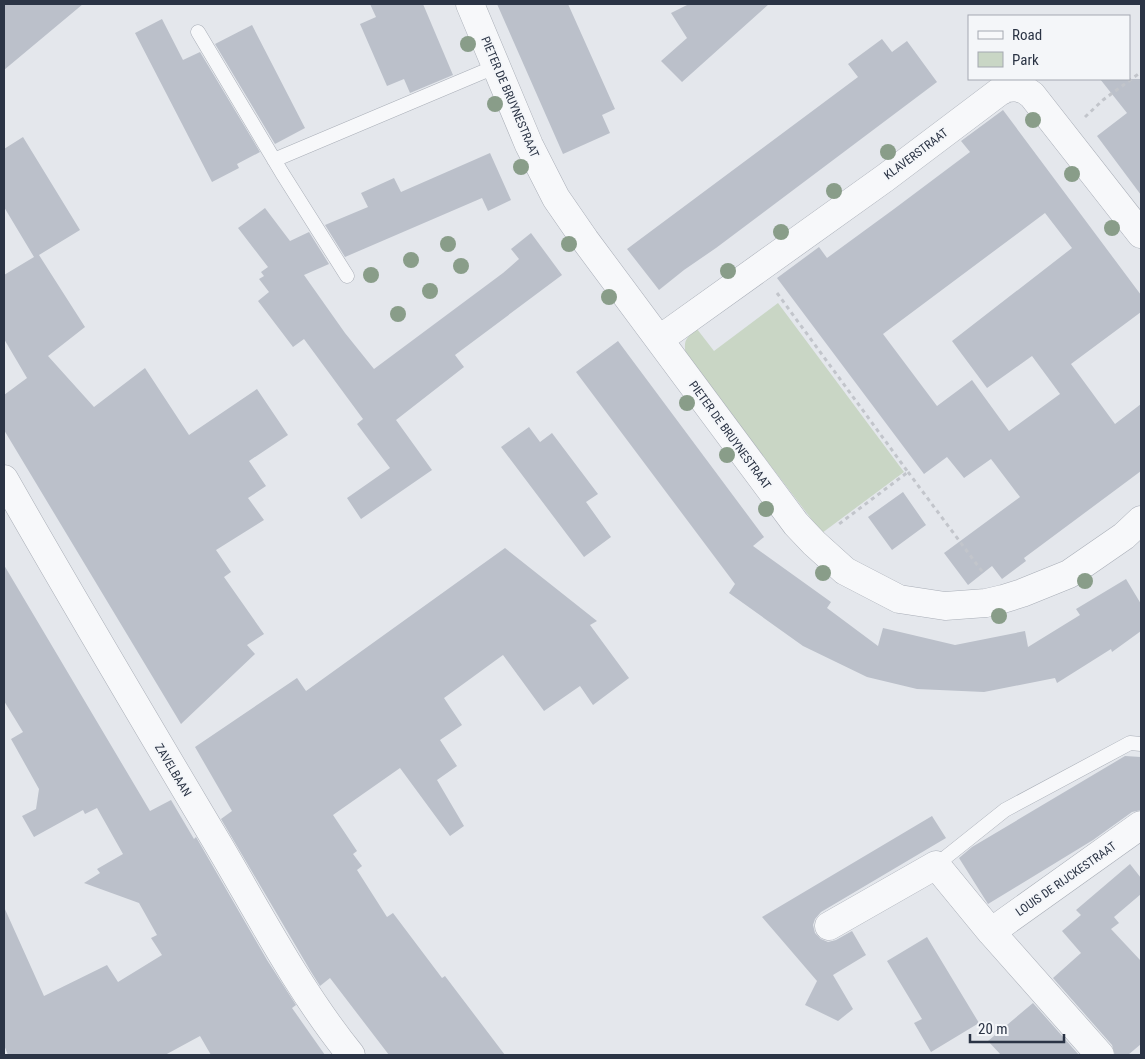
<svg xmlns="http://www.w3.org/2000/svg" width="1145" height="1059" font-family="'Roboto Condensed',sans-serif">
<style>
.green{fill:#c9d6c5}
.building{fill:#bbc0ca;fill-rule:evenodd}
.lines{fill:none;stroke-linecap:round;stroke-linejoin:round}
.service-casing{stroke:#a9aeb7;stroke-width:15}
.minor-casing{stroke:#a9aeb7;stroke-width:29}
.path{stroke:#c2c5cb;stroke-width:3;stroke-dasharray:4 4;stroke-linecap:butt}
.service{stroke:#f7f8fa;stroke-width:14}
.minor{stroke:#f7f8fa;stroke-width:28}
.tree{fill:#899d89}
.labels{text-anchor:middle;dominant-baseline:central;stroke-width:4;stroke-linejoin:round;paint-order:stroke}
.street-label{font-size:12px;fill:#2b3445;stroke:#f4f6f9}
</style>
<rect width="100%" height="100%" fill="#e4e7ec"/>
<!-- green -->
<path class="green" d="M778 303 904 472 822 533 686 355C683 341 686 337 697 329L714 351Z"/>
<!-- building -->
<path class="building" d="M4 4H83L4 70Z
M370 4H423L453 75 410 93 404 79 387 86 360 24 376 17Z
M497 4H568L615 109 602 115 610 133 563 154Z
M689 4H769L682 82 661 61 687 38 671 13Z
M162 19 183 60 200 52 260 152 237 164 239 168 212 182 135 33Z
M252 25 305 128 275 144 215 44Z
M882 39 892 52 907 41 937 82 716 248 684 270 659 290 627 249 858 77 848 64Z
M1100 79H1141V195L1097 136 1127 113Z
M1003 110 1141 295V312L1071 364 1115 424 1141 404V471L1024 558 1026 561 1002 579 992 566 968 585 944 553 1020 497 991 459 964 478 947 457 924 474 777 278 819 247 827 258 894 209 970 152 961 141ZM1045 213 1072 248 952 341 987 388 1032 356 1060 394 1009 431 972 380 937 406 883 334Z
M23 137 80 230 39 255 85 327 48 356 94 407 145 368 189 435 257 389 288 435 249 461 266 486 248 498 264 520 216 550 231 572 224 577 264 634 247 645 255 654 181 724 4 430V395L27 378 4 339V275L34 257 4 207V149Z
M490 153 511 200 488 211 482 198 345 257 325 225 368 207 361 193 394 178 401 192Z
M265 208 290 241 309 232 329 264 304 275 345 333 374 369 503 273 519 259 511 249 531 233 562 275 455 355 464 367 396 420 432 470 361 519 347 498 390 468 357 424 363 419 304 339 293 347 258 301 269 292 259 279 264 276 261 272 268 267 238 228Z
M618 341 764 537 753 546 831 602 827 608 878 646 883 628 955 645 1025 631 1028 647 1080 615 1076 609 1126 579 1141 604V631L1112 652 1111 649 1057 683 1055 678 984 692 917 689 867 677 803 646 729 593 735 584 576 372Z
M529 427 540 442 552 433 598 494 586 502 611 537 584 557 501 447Z
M903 492 926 525 892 550 868 517Z
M505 548 597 621 590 625 629 678 593 705 580 686 544 711 503 655 444 698 462 725 440 740 457 766 437 780 464 826 450 836 400 768 333 815 357 851 353 854 362 866 357 870 387 917 393 913 442 978 445 976 505 1055H389L330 978 320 986 310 970 221 819 232 811 195 747 297 678 306 691Z
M4 565 150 811 171 800 194 839 196 837 267 960 296 1005 292 1008 325 1055H211L200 1036 165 1055H8L4 1045V907L44 996 107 965 118 982 162 955 151 938 157 935 139 903 84 883 100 873 97 869 123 854 97 808 85 814 83 810 34 837 22 816 36 809 39 789 11 739 23 732 4 701Z
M1125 756 1141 757V810L1132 812 1093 840 988 904 959 858 972 847Z
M932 816 946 838 821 912 815 919 813 925 815 933 821 939 828 942 836 940 852 931 866 955 833 975 853 1009 838 1021 805 1005 817 981 762 917Z
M1130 864 1141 878V894L1114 917 1119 923 1111 929 1141 961V1044L1128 1055H1115L1112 1045 1053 978 1081 953 1062 931 1081 915 1076 910Z
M927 937 979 1023 931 1052 914 1023 922 1019 887 961Z
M1033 1003 1079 1055H1001L988 1041Z"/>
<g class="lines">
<!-- service casing -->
<g class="service-casing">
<path id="service" d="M198 32 282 173 347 276
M274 160 497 66
M936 865 1005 810 1130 743 1141 744"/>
</g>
<!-- minor casing -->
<g class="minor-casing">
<path id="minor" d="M470 4 529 145 556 198 585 240 796 524 814 543 845 571 899 599 945 606 986 603 1003 599 1022 593 1069 574 1124 536 1141 520
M660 339 885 178 999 92 1007 88 1016 87 1025 90 1032 95 1141 234
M4 479C74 602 146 723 218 844 260 915 299 991 351 1055
M829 926 936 865 991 932 1100 1055
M991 932 1141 825"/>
</g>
<!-- path -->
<path class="path" d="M1085 117 1103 100 1141 72
M777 293 908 472 839 524
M908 472 984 574"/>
<!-- service -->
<use href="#service" class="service"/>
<!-- minor -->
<use href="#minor" class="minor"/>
</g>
<!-- trees -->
<g class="tree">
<circle cx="468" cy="44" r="8"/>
<circle cx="495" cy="104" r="8"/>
<circle cx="1033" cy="120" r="8"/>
<circle cx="888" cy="152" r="8"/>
<circle cx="521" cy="167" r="8"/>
<circle cx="1072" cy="174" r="8"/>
<circle cx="834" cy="191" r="8"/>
<circle cx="1112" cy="228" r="8"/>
<circle cx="781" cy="232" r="8"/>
<circle cx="448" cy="244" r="8"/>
<circle cx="569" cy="244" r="8"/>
<circle cx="411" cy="260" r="8"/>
<circle cx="461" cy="266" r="8"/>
<circle cx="728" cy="271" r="8"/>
<circle cx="371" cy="275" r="8"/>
<circle cx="430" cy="291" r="8"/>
<circle cx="609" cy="297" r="8"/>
<circle cx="398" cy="314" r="8"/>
<circle cx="687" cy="403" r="8"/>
<circle cx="727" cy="455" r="8"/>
<circle cx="766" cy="509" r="8"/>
<circle cx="823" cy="573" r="8"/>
<circle cx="1085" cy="581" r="8"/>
<circle cx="999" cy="616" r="8"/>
</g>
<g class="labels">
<!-- street labels -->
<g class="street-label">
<text transform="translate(510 97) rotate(67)">PIETER DE BRUYNESTRAAT</text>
<text transform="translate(916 154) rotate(-37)">KLAVERSTRAAT</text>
<text transform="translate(730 435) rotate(54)">PIETER DE BRUYNESTRAAT</text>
<text transform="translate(173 770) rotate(59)">ZAVELBAAN</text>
<text transform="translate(1066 879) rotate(-35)">LOUIS DE RIJCKESTRAAT</text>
</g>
</g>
<!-- border -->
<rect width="1145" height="1059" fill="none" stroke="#2b3445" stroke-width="10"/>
<!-- legend -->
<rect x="968" y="15" width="162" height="65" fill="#f4f6f9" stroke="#a4a8b1"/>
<rect x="978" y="31" width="25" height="8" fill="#f7f8fa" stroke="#a4a8b1"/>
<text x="1012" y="40" font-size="15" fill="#2b3445">Road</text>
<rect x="978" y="52" width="25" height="15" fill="#c9d6c5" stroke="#a4a8b1"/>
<text x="1012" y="65" font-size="15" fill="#2b3445">Park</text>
<!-- scale -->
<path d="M970 1034v8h94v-8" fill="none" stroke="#2b3445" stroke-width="2.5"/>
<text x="978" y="1034" font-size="15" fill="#2b3445" stroke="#f4f6f9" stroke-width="4" paint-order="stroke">20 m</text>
</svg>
